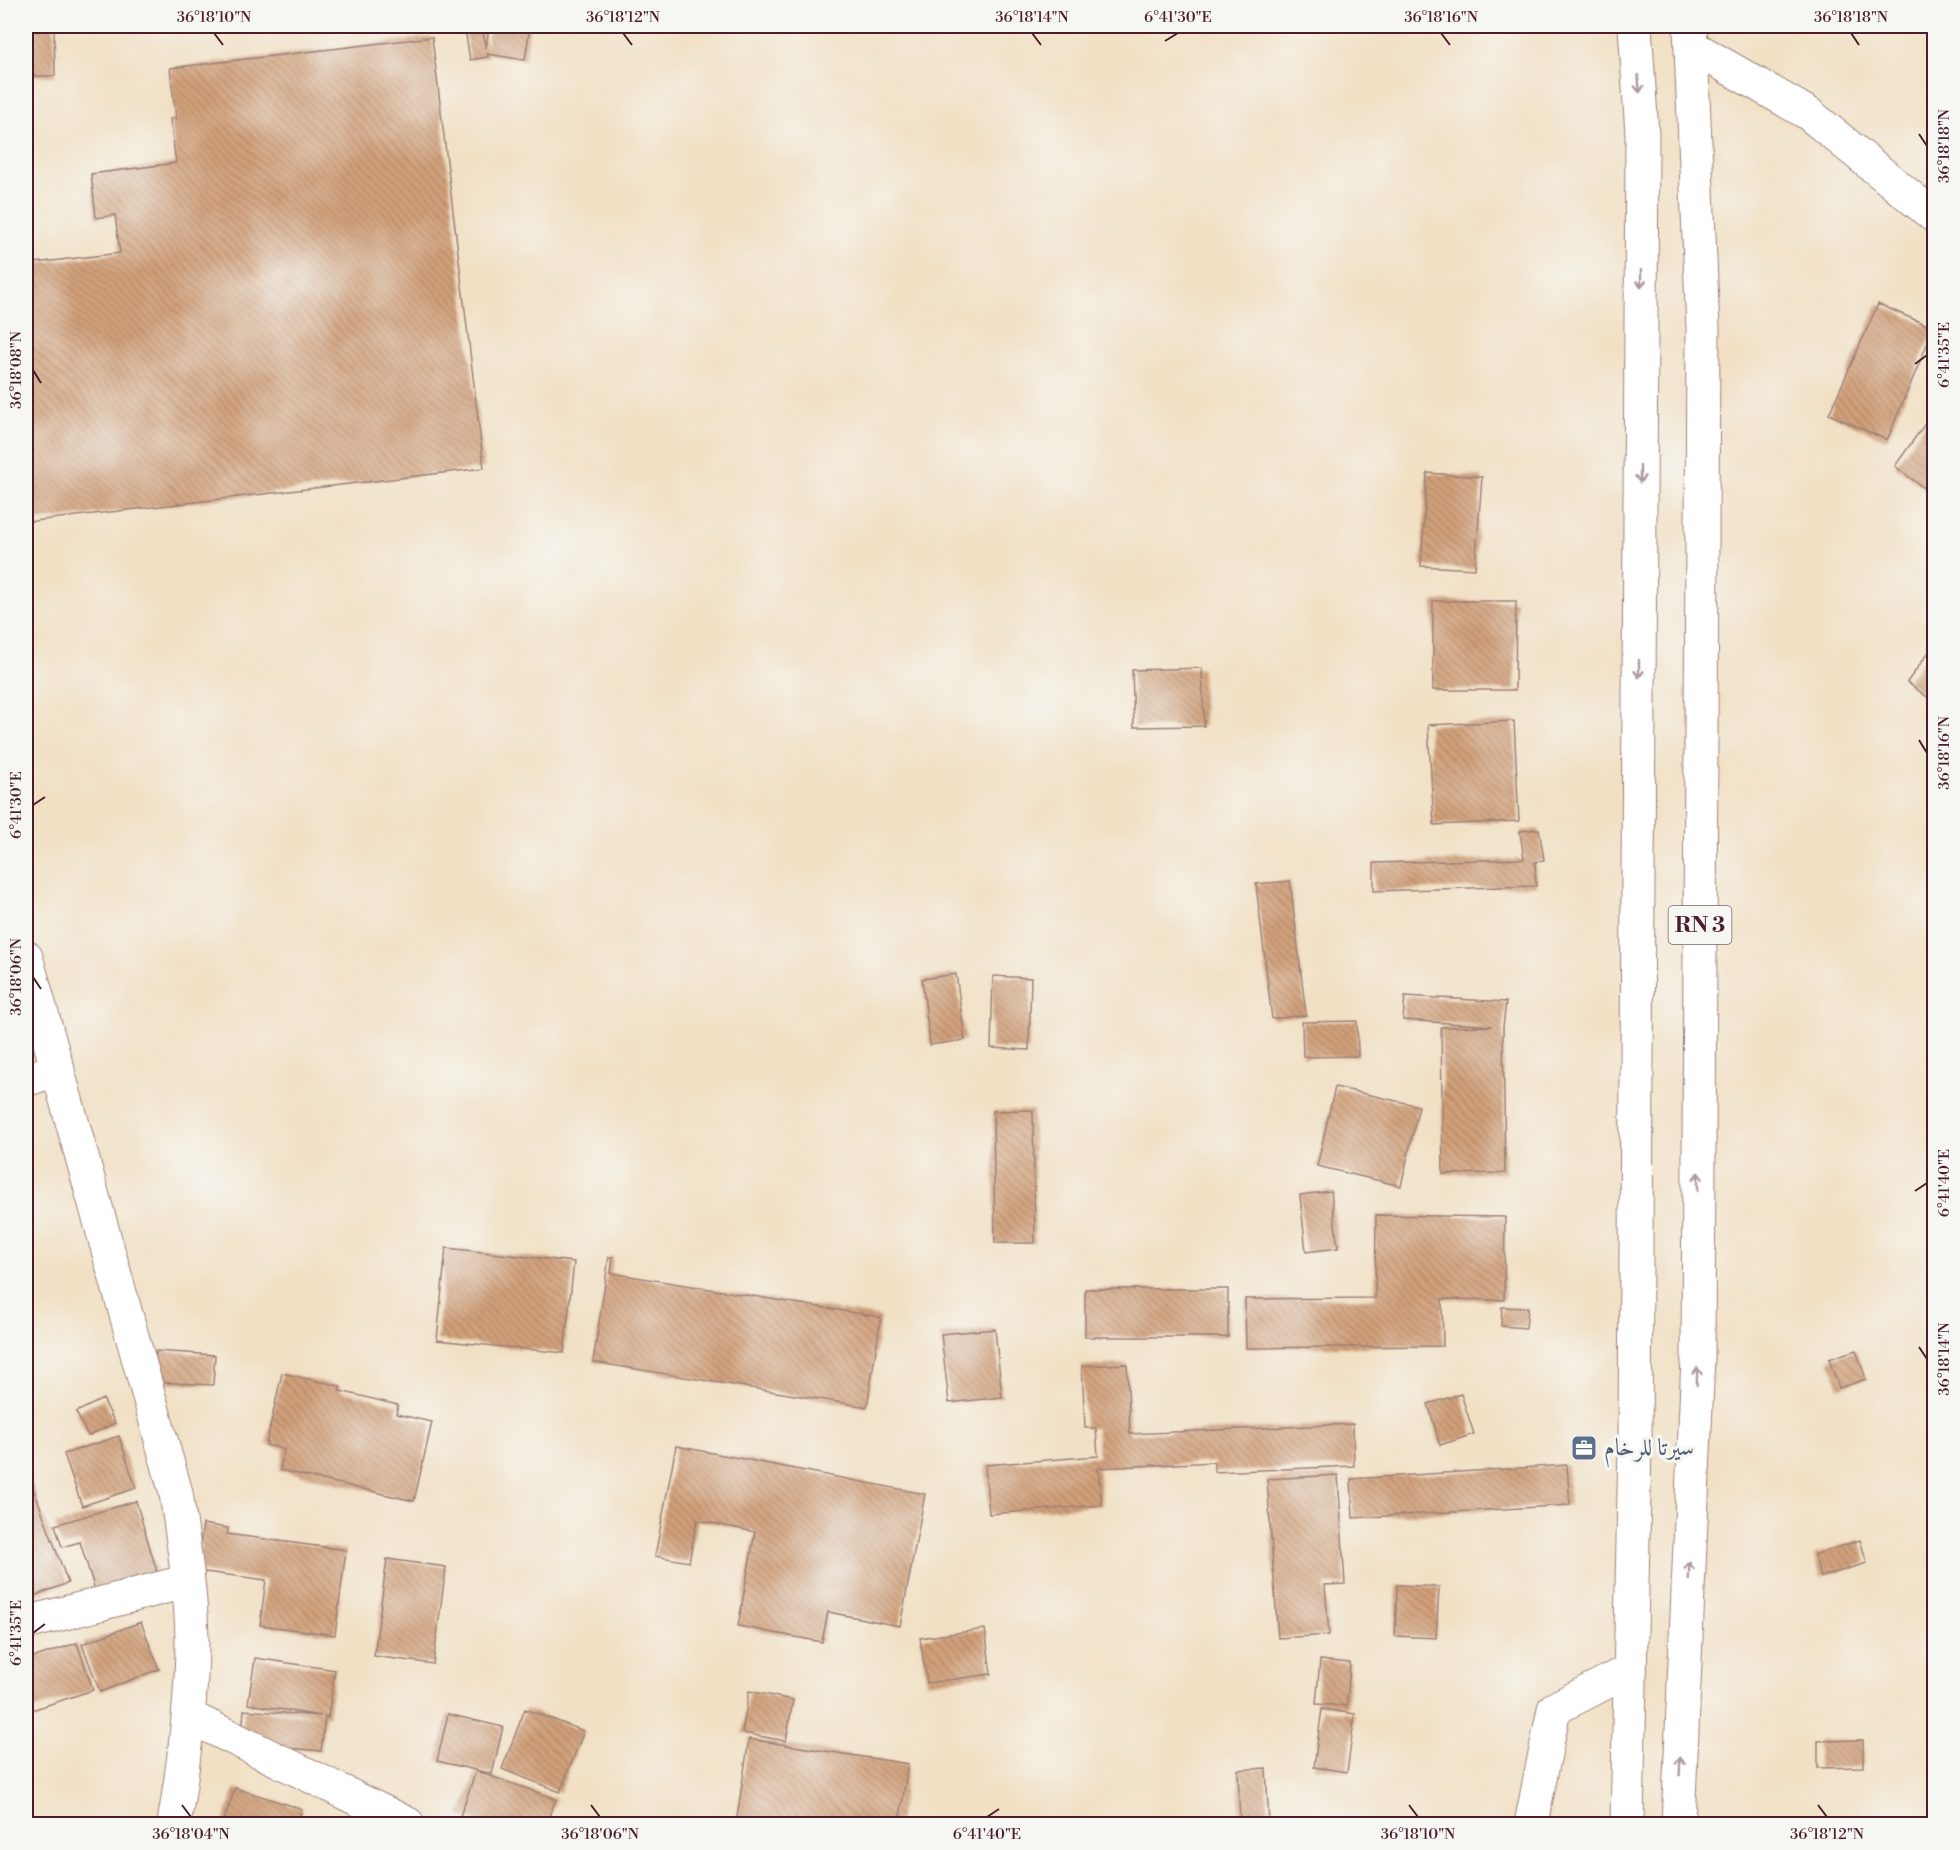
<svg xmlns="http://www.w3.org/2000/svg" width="1960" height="1850" font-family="'Libre Bodoni',Amiri,serif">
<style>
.building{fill:url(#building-back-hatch)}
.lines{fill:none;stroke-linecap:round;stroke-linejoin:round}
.minor-casing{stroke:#9e8078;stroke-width:35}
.highway-casing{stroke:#9e8078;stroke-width:35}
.minor{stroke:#fff;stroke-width:33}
.highway{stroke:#fff;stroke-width:33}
.oneway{stroke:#ae9aa0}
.ticks{fill:none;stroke:#4a1f2b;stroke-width:2}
.labels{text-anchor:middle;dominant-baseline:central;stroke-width:6;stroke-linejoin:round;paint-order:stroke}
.shield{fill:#f6f6f2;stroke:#7e6067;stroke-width:1.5}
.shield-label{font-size:22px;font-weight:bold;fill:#4a1f2b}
.service-label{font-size:24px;fill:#4e5e75;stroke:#f6f6f2;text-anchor:start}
.neatline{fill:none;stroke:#4a1f2b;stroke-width:2}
.ticks-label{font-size:15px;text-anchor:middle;fill:#4a1f2b}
</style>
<defs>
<pattern id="building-back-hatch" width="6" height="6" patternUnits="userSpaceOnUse" patternTransform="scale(1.5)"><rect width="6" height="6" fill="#d1a07a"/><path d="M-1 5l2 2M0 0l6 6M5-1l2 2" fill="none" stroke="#ac8264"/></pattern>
</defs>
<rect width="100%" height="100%" fill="#f6f6f2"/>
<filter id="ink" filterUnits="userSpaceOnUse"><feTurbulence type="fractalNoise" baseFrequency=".0167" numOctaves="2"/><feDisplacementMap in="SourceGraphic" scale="12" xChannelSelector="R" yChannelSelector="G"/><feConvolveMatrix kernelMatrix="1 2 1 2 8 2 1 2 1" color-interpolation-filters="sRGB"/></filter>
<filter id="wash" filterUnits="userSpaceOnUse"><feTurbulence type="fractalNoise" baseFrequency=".008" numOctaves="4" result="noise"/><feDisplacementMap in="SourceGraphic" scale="24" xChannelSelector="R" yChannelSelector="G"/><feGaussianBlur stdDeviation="1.35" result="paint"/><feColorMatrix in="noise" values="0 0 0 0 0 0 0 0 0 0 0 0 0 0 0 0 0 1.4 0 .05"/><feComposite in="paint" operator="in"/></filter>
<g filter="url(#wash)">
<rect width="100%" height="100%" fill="#f1e0c4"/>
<g id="blocks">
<!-- building -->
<path class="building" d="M26 26H54L55 76H26Z
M482 26 486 48 489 27 485 26H530L525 60 487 54 488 57 470 60 465 29Z
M432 37 484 468 26 522V305H28L26 264 120 253 115 215 96 218 91 174 176 163 170 119 176 118 170 68Z
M1878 304 1934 328 1887 440 1829 414Z
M1934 411V496L1895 466Z
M1427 473 1482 477 1475 569 1421 566Z
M1433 601H1516L1515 690H1433Z
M1934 645V702L1907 682Z
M1202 668 1204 726 1134 727 1132 670Z
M1514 721 1519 821 1434 825 1428 725Z
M1539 829 1544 860 1535 862 1536 886 1374 891V863L1524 859 1520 831Z
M1290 881 1306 1015 1272 1019 1256 884Z
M956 974 965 1040 930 1045 922 979Z
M993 976 1031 978 1029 1050 991 1048Z
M1405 996 1506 1002 1503 1027 1505 1173 1443 1174 1441 1027 1492 1026 1403 1020Z
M1357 1021 1358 1056 1303 1057 1302 1022Z
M1335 1087 1419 1106 1401 1186 1317 1166Z
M1033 1110 1035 1243H995L993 1111Z
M1331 1191 1338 1248 1306 1252 1300 1195Z
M1376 1215 1505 1217 1504 1300 1442 1299 1443 1346 1246 1348 1245 1299 1375 1298Z
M446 1248 574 1262 564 1353 437 1340Z
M609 1257H613L611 1273 881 1317 867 1407 593 1362Z
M1085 1289H1228V1337H1085Z
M1502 1307 1528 1308 1526 1328 1501 1326Z
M995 1329 1002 1397 949 1403 941 1334Z
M1856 1350 1866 1379 1839 1388 1829 1359Z
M156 1351 215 1355 213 1385 154 1382Z
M1127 1364 1130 1434 1353 1424 1354 1466 1214 1472V1462L1098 1468 1102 1505 989 1514 985 1465 1098 1456 1096 1428H1085L1082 1366Z
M282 1373 340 1386V1391L398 1405 396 1414 432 1422 414 1501 280 1470 284 1449 266 1445Z
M1461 1394 1474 1434 1440 1445 1428 1404Z
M103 1399 115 1423 88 1436 76 1412Z
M119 1436 136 1488 82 1506 64 1454Z
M676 1446 925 1494 900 1626 828 1612 822 1642 738 1626 755 1532 697 1520 689 1562 655 1556Z
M1567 1465 1570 1505 1353 1518 1351 1479Z
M26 1468 68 1583 26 1599Z
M1338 1475 1345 1584 1325 1585 1329 1635 1278 1638 1267 1479Z
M136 1501 157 1572 95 1590 80 1542 62 1547 55 1525Z
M203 1524 228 1528 227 1534 346 1550 335 1635 260 1625 266 1580 197 1571Z
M1860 1540 1867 1563 1821 1577 1814 1555Z
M387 1559 446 1567 433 1664 374 1656Z
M1397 1585 1439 1587 1436 1638 1395 1636Z
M141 1622 159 1669 100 1692 82 1644Z
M985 1629 991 1674 927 1683 920 1638Z
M77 1643 93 1690 29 1711 26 1700V1660Z
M255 1658 335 1670 328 1717 325 1716 321 1751 241 1744 244 1710 321 1716 248 1704Z
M1320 1660 1350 1663 1347 1706 1316 1704Z
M749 1691 793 1700 786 1741 742 1733Z
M525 1709 584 1731 560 1792 502 1769Z
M1322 1709 1355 1714 1347 1772 1314 1767Z
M448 1714 503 1727 492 1774 437 1761Z
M749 1739 908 1764 899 1824H736Z
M1863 1740V1767L1818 1768V1741Z
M1266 1768 1269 1824H1240L1238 1770Z
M476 1771 556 1799 546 1824H485L460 1816Z
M235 1788 302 1809 297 1824H223Z"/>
</g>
</g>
<g filter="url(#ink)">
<use href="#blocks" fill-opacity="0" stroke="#9e8078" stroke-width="1.5"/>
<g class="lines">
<!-- minor casing -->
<g class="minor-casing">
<path id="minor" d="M1691 46 1809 114 1934 216
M26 957 176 1493C183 1541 191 1590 192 1639 192 1701 184 1763 174 1824
M26 1080 58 1069
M26 1623 188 1581
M190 1717 408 1824
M1531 1824 1554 1709 1630 1670"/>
</g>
<!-- highway casing -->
<g class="highway-casing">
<path id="highway" d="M1627 1824 1635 1445 1642 134 1635 26
M1678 1824 1698 1358 1703 329 1690 26"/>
</g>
<!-- minor -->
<use href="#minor" class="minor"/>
<!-- highway -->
<use href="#highway" class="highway"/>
</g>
<!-- one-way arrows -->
<defs><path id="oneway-shaft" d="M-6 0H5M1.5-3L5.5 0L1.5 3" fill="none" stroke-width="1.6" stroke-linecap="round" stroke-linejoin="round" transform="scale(1.5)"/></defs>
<g class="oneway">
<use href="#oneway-shaft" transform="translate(1639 84) rotate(86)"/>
<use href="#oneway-shaft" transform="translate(1641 279) rotate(90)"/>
<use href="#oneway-shaft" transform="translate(1640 474) rotate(90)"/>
<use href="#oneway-shaft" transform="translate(1639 669) rotate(90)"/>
<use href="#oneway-shaft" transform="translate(1698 1181) rotate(-90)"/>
<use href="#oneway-shaft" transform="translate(1697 1376) rotate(-88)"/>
<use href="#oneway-shaft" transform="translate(1689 1571) rotate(-88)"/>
<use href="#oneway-shaft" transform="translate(1680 1766) rotate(-88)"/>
</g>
</g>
<!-- ticks -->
<path class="ticks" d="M214 33 223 45M623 33 632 45M1032 33 1041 45M1441 33 1450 45M1851 33 1859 45M1165 41 1178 33M1919 134 1927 146M1915 364 1927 355M33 370 41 383M1919 740 1927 753M33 805 45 797M33 977 41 989M1915 1191 1927 1183M1919 1347 1927 1359M33 1633 45 1624M182 1805 191 1817M591 1805 600 1817M1409 1805 1418 1817M1818 1805 1827 1817M987 1817 999 1809"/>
<!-- icons -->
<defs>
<g id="office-square" transform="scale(1.35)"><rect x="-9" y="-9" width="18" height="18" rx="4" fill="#5c6f8a" stroke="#f6f6f2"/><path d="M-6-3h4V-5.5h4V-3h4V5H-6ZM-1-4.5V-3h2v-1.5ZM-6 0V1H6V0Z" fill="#fff"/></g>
</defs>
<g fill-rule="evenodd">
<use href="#office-square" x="1584" y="1448"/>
</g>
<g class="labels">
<!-- shield labels -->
<rect class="shield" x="1668.5" y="906" width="63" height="38" rx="4.5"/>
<g class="shield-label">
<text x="1700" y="925">RN 3</text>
</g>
<!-- service labels -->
<g class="service-label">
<text x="1604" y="1448">سيرتا للرخام</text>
</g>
</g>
<!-- margin -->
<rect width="1960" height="1850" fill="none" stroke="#f6f6f2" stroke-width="66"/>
<rect x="33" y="33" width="1894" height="1784" class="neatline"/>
<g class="ticks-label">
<text x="214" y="22">36°18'10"N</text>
<text x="623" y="22">36°18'12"N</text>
<text x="1032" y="22">36°18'14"N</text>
<text x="1178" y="22">6°41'30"E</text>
<text x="1441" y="22">36°18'16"N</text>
<text x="1851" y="22">36°18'18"N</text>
<text transform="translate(1944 146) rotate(-90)" y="5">36°18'18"N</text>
<text transform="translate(1944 355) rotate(-90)" y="5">6°41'35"E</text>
<text transform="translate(16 370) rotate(-90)" y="5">36°18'08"N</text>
<text transform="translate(1944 753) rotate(-90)" y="5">36°18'16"N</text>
<text transform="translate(16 805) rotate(-90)" y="5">6°41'30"E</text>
<text transform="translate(16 977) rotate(-90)" y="5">36°18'06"N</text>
<text transform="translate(1944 1183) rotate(-90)" y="5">6°41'40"E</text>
<text transform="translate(1944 1359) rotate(-90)" y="5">36°18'14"N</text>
<text transform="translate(16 1633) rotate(-90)" y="5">6°41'35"E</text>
<text x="191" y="1839">36°18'04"N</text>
<text x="600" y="1839">36°18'06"N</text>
<text x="987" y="1839">6°41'40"E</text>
<text x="1418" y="1839">36°18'10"N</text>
<text x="1827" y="1839">36°18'12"N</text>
</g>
</svg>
